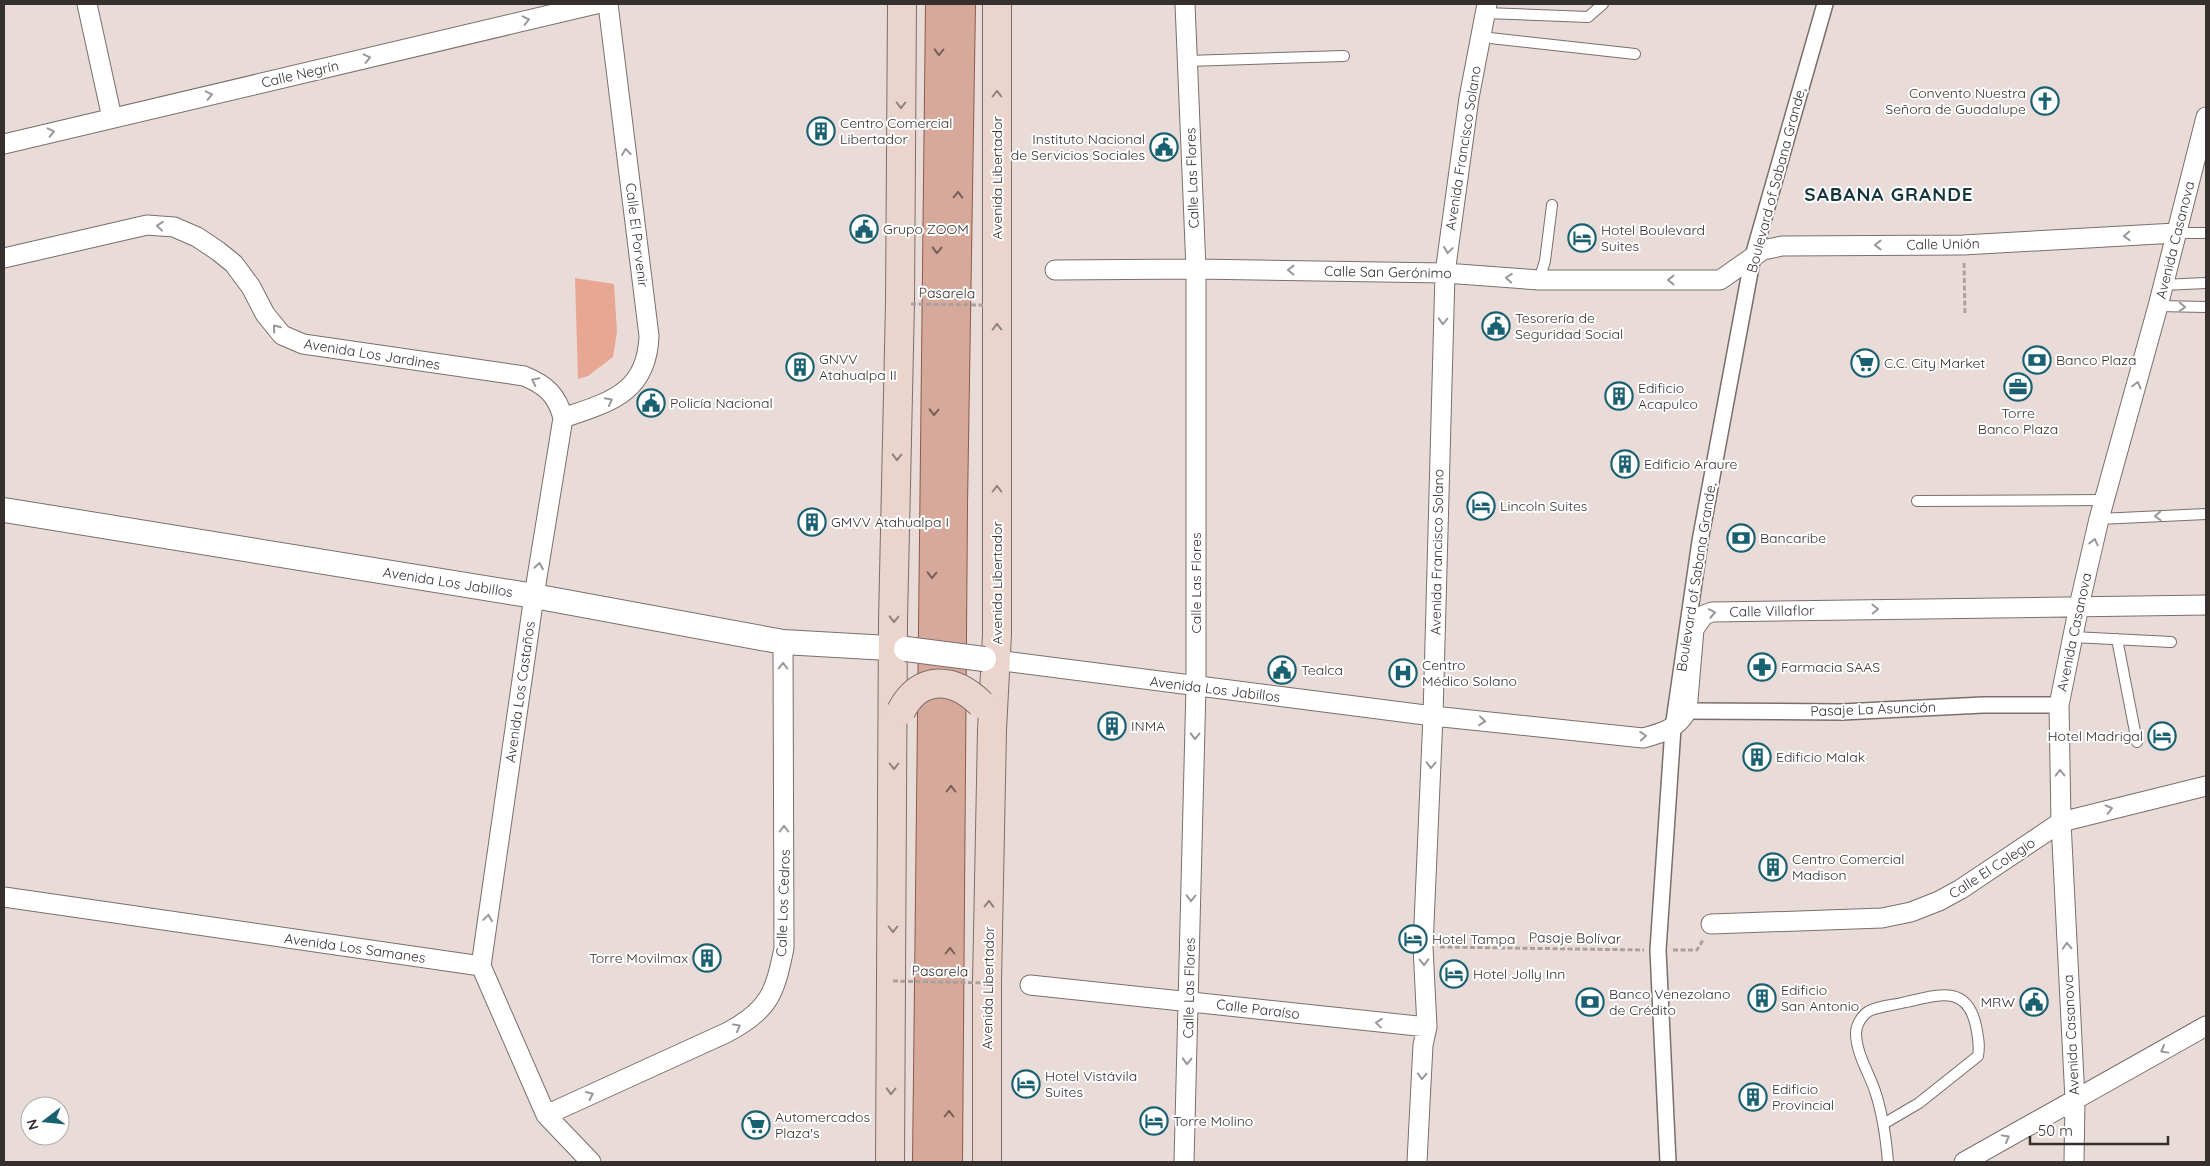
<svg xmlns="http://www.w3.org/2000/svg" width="2210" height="1166" font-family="Quicksand,sans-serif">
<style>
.green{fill:#e8a793}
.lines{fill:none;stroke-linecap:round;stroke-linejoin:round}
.service-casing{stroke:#7a6f6b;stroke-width:12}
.pedestrian-casing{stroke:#7a6f6b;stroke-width:18}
.minor-casing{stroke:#7a6f6b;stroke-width:21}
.tertiary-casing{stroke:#7a6f6b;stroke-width:26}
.secondary-casing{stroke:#7a6f6b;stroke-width:30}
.primary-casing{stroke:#8d5948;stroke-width:30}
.path{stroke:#aba09d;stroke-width:3;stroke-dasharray:5 2.5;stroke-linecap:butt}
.service{stroke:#fff;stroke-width:10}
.pedestrian{stroke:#fff;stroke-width:15}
.minor{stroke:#fff;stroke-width:19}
.tertiary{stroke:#fff;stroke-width:24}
.secondary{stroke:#ebd4cc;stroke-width:28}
.primary{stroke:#d7a99a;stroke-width:28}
.tertiary-bridge-casing{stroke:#7a6f6b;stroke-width:26;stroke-linecap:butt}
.secondary-bridge-casing{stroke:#7a6f6b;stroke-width:30;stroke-linecap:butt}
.path-bridge{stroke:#aba09d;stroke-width:3;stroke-dasharray:5 2.5;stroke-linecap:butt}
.tertiary-bridge{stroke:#fff;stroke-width:24}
.secondary-bridge{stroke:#ebd4cc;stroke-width:28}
.oneway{stroke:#9a9896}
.oneway2{stroke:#766059}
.oneway3{stroke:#90827d}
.labels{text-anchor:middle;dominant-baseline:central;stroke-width:4;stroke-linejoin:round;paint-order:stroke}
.street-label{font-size:14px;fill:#35302e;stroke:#fff}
.poi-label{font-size:14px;fill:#35302e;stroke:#fff;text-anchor:start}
.district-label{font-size:19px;font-weight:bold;letter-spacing:1px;fill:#16363e;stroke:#fff}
</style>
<rect width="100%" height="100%" fill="#e9dcd8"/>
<!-- green -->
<path class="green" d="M575 278 614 284 617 332 613 357 588 376 578 379Z"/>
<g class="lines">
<!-- service casing -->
<g class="service-casing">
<path id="service" d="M1485 13 1588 17 1603 4
M1481 37 1635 54
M1187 61 1344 56
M2176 233H2206
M1539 280 1545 261 1552 205
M2162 285 2206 283
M2158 306 2206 307
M1917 501 2105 500
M2099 519 2206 514
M2073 637 2171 642
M2117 639 2137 742
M1885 1123 1919 1103 1978 1056C1980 1045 1978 1037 1976 1026 1967 984 1938 995 1906 1002 1895 1005 1879 1006 1869 1011 1862 1015 1856 1025 1856 1033 1856 1053 1869 1073 1875 1091 1883 1115 1886 1138 1888 1162"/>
</g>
<!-- pedestrian casing -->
<g class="pedestrian-casing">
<path id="pedestrian" d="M1687 711 1842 712 1983 705H2059
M1668 1162 1658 950 1673 728 1700 541 1753 256 1825 4"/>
</g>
<!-- minor casing -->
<g class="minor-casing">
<path id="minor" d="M87 4 112 118
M4 144 596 4
M4 258 147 225 174 227 197 237 218 251 234 264 251 287 265 314 282 335 303 344 524 376C546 385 557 395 563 418L534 596 481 966
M1055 270 1196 269 1445 273 1539 280H1720L1763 250 1782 246 1963 245 2176 233
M563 418C610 402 647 393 649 336L608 4
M996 660 1433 716 1643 738C1662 733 1677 729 1687 711L1694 629 1704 615 1712 612 2206 605
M4 897 481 966 546 1115 591 1162
M1711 924 1882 918 1911 912 1939 901 1961 889 2061 822 2206 786
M1030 985 1427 1027
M546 1115 726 1033C769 1011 775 993 784 948L783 642
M1184 1162 1196 687V269L1185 4
M1417 1162 1423 1045 1427 1027 1423 947 1433 716 1445 273 1469 98 1487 4
M1964 1162 2206 1026
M2074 1162 2075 1100 2061 822 2059 705 2079 606 2099 519 2158 306 2206 117"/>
</g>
<!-- tertiary casing -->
<g class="tertiary-casing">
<path id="tertiary" d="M4 510 534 596 783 642 906 649"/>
</g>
<!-- secondary casing -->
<g class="secondary-casing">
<path id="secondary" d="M890 1162 893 621 900 303 902 4
M987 1162V983L992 730 997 634V4"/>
</g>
<!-- primary casing -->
<g class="primary-casing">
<path id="primary" d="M927 1162 940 4
M948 1162 953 506 961 4"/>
</g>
<!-- path -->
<path class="path" d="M1964 263 1965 315
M1440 947 1644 950
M1673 950H1697L1703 940"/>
<!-- service -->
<use href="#service" class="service"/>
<!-- pedestrian -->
<use href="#pedestrian" class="pedestrian"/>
<!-- minor -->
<use href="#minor" class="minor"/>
<!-- tertiary -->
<use href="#tertiary" class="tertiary"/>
<!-- secondary -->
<use href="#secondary" class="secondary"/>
<!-- primary -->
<use href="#primary" class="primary"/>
<!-- tertiary-bridge casing -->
<g class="tertiary-bridge-casing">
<path id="tertiary-bridge" d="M906 649 984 659"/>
</g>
<!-- secondary-bridge casing -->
<g class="secondary-bridge-casing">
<path id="secondary-bridge" d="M901 711C920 674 954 677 981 704"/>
</g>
<!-- path-bridge -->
<path class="path-bridge" d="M911 304 983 305
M893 981 987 983"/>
<!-- tertiary-bridge -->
<use href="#tertiary-bridge" class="tertiary-bridge"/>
<!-- secondary-bridge -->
<use href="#secondary-bridge" class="secondary-bridge"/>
</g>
<!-- one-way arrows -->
<defs><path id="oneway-chevron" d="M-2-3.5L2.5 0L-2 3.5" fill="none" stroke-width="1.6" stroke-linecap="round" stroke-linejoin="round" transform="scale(1.25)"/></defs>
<g class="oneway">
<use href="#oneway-chevron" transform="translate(526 20) rotate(-13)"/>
<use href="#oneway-chevron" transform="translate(367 58) rotate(-13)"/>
<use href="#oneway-chevron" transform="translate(209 95) rotate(-13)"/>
<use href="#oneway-chevron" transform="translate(51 132) rotate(-13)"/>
<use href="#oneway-chevron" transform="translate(626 152) rotate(-97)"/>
<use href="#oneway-chevron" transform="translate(160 226) rotate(-174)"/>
<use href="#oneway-chevron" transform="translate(2127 236) rotate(177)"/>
<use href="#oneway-chevron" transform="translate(1878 245) rotate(180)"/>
<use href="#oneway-chevron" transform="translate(1448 250) rotate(98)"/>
<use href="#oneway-chevron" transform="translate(1291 270) rotate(-179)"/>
<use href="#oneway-chevron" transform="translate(1509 278) rotate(-176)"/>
<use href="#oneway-chevron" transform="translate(1671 280) rotate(180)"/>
<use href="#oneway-chevron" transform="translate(2182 307) rotate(2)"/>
<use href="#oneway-chevron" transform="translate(1443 321) rotate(91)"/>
<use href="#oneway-chevron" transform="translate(276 328) rotate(-129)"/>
<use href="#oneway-chevron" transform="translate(535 381) rotate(-154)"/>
<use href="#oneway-chevron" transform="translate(2137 385) rotate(-75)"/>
<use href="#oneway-chevron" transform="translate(609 401) rotate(-28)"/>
<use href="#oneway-chevron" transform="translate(2158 516) rotate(177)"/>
<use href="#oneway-chevron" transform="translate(2094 542) rotate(-77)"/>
<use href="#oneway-chevron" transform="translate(539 566) rotate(-81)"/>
<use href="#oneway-chevron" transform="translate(1875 609) rotate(-1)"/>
<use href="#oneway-chevron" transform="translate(1712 613) rotate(-11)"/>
<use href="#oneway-chevron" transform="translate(783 666) rotate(-90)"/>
<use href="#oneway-chevron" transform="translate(1482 721) rotate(6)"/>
<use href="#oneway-chevron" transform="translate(1195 736) rotate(91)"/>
<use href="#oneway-chevron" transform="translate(1643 736) rotate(-4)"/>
<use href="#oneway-chevron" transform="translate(1431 765) rotate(92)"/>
<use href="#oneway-chevron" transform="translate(2060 773) rotate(-91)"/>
<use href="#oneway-chevron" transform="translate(2109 809) rotate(-14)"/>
<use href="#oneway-chevron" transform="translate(784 829) rotate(-90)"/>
<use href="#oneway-chevron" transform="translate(1191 898) rotate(91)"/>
<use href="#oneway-chevron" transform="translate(488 918) rotate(-82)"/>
<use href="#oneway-chevron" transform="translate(2067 946) rotate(-93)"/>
<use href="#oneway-chevron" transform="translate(1424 962) rotate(89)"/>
<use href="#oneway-chevron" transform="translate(1379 1023) rotate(-173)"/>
<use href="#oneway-chevron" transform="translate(737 1027) rotate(-29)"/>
<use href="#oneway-chevron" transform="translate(2164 1050) rotate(151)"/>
<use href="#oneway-chevron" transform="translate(1187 1061) rotate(91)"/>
<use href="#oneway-chevron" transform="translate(1422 1076) rotate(93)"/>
<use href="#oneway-chevron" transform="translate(590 1095) rotate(-24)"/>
<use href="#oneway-chevron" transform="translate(2006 1138) rotate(-29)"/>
</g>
<g class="oneway2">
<use href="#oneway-chevron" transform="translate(939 52) rotate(91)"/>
<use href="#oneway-chevron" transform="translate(958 195) rotate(-89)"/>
<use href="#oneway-chevron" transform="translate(937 250) rotate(91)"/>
<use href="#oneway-chevron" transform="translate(934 412) rotate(91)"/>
<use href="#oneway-chevron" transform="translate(932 575) rotate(91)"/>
<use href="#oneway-chevron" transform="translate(951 789) rotate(-90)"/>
<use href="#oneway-chevron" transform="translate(950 951) rotate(-90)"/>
<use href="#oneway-chevron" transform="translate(949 1114) rotate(-90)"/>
</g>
<g class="oneway3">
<use href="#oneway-chevron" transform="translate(997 94) rotate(-90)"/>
<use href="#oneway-chevron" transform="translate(901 105) rotate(90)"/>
<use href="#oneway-chevron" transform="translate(997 327) rotate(-90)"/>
<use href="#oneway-chevron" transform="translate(897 457) rotate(91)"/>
<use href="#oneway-chevron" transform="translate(997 489) rotate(-90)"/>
<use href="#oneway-chevron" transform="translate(894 619) rotate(91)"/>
<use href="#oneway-chevron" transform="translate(894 766) rotate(90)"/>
<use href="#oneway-chevron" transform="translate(989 904) rotate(-89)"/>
<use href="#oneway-chevron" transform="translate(893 929) rotate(90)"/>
<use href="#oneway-chevron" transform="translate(891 1091) rotate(91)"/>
</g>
<!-- icons -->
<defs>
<g id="church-ring" transform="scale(1.4375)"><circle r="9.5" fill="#fff" stroke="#196071" stroke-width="1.5"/><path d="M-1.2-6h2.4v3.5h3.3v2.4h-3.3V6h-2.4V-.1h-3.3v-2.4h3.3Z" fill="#196071"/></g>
<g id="building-ring" transform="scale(1.4375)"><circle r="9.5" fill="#fff" stroke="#196071" stroke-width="1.5"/><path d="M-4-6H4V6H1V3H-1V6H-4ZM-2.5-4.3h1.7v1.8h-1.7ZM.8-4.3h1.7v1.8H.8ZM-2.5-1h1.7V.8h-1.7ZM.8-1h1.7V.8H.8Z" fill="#196071"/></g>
<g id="civic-ring" transform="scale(1.4375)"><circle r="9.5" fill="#fff" stroke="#196071" stroke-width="1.5"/><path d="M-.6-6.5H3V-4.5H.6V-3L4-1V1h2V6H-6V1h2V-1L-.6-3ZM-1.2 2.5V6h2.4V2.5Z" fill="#196071"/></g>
<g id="hotel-ring" transform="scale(1.4375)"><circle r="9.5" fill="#fff" stroke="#196071" stroke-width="1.5"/><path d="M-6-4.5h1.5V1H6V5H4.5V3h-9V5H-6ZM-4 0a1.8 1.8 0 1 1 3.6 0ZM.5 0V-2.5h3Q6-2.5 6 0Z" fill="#196071"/></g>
<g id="bank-ring" transform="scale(1.4375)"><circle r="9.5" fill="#fff" stroke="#196071" stroke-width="1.5"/><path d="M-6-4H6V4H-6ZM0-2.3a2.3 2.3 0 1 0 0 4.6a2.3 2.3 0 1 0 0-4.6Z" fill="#196071"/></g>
<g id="supermarket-ring" transform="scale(1.4375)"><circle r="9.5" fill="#fff" stroke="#196071" stroke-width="1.5"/><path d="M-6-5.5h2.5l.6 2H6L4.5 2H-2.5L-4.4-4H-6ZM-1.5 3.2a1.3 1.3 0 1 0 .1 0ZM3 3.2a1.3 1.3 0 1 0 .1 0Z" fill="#196071"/></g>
<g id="office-ring" transform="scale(1.4375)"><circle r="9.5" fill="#fff" stroke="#196071" stroke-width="1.5"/><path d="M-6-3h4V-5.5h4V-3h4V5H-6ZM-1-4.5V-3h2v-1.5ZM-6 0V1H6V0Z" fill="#196071"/></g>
<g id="pharmacy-ring" transform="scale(1.4375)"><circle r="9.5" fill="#fff" stroke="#196071" stroke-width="1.5"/><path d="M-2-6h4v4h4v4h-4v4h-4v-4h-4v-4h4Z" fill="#196071"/></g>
<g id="hospital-ring" transform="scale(1.4375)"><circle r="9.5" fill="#fff" stroke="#196071" stroke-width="1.5"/><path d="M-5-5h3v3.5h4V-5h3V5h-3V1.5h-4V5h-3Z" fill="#196071"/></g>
</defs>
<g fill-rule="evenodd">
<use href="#church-ring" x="2045" y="101"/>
<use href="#building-ring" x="821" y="131"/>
<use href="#civic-ring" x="1164" y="147"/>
<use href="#civic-ring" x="864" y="229"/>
<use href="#hotel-ring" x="1582" y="238"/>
<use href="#civic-ring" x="1496" y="326"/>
<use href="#bank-ring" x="2037" y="360"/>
<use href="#supermarket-ring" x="1865" y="363"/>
<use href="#building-ring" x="800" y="367"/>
<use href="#office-ring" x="2018" y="387"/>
<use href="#building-ring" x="1619" y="396"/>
<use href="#civic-ring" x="651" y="403"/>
<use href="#building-ring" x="1625" y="464"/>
<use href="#hotel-ring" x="1481" y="506"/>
<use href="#building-ring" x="812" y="522"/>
<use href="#bank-ring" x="1741" y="538"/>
<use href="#pharmacy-ring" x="1762" y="667"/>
<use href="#civic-ring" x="1282" y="670"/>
<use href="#hospital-ring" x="1403" y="673"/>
<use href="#building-ring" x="1112" y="726"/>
<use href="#hotel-ring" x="2162" y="736"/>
<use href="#building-ring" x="1757" y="757"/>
<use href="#building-ring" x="1773" y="867"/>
<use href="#hotel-ring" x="1413" y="939"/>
<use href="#building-ring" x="707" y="958"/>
<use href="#hotel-ring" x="1454" y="974"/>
<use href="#building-ring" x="1762" y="998"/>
<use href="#bank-ring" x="1590" y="1002"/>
<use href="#civic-ring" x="2034" y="1002"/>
<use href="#hotel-ring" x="1026" y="1084"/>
<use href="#building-ring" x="1753" y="1097"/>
<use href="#hotel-ring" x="1154" y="1121"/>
<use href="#supermarket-ring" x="756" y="1125"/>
</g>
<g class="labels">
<!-- street labels -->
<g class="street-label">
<text transform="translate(300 74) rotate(-13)">Calle Negrín</text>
<text transform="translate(1463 148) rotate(-81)">Avenida Francisco Solano</text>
<text transform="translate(997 178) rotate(-90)">Avenida Libertador</text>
<text transform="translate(1192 178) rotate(-92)">Calle Las Flores</text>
<text transform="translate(1776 180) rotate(-75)">Boulevard of Sabana Grande,</text>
<text transform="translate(637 235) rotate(83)">Calle El Porvenir</text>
<text transform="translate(2175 240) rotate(-76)">Avenida Casanova</text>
<text transform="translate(1943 244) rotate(-1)">Calle Unión</text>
<text transform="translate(1388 272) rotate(1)">Calle San Gerónimo</text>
<text transform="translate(947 293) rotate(1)">Pasarela</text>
<text transform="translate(372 354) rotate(9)">Avenida Los Jardines</text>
<text transform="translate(1437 552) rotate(-89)">Avenida Francisco Solano</text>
<text transform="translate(1696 577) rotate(-81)">Boulevard of Sabana Grande,</text>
<text transform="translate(448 582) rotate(9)">Avenida Los Jabillos</text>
<text transform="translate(997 583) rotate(-90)">Avenida Libertador</text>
<text transform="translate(1196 583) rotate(-90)">Calle Las Flores</text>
<text transform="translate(1772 611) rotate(-1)">Calle Villaflor</text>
<text transform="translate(2074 632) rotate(-78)">Avenida Casanova</text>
<text transform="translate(1215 689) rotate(7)">Avenida Los Jabillos</text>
<text transform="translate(520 692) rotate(-82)">Avenida Los Castaños</text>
<text transform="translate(1873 709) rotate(-2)">Pasaje La Asunción</text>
<text transform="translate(1992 868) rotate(-33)">Calle El Colegio</text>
<text transform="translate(783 903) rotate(-88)">Calle Los Cedros</text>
<text transform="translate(1575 938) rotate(1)">Pasaje Bolívar</text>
<text transform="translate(355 948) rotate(8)">Avenida Los Samanes</text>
<text transform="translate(940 971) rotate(1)">Pasarela</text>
<text transform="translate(988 988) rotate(-89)">Avenida Libertador</text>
<text transform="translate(1189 988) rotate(-89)">Calle Las Flores</text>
<text transform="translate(1258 1009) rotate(7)">Calle Paraíso</text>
<text transform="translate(2071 1035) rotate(-93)">Avenida Casanova</text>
</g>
<!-- poi labels -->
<g class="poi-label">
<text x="2026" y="93" text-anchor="end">Convento Nuestra<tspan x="2026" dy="16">Señora de Guadalupe</tspan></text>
<text x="840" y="123">Centro Comercial<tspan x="840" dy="16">Libertador</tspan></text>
<text x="1145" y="139" text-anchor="end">Instituto Nacional<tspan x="1145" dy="16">de Servicios Sociales</tspan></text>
<text x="883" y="229">Grupo ZOOM</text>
<text x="1601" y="230">Hotel Boulevard<tspan x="1601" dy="16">Suites</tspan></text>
<text x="1515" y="318">Tesorería de<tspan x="1515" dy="16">Seguridad Social</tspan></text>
<text x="819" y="359">GNVV<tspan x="819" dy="16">Atahualpa II</tspan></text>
<text x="2056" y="360">Banco Plaza</text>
<text x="1884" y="363">C.C. City Market</text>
<text x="1638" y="388">Edificio<tspan x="1638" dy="16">Acapulco</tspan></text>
<text x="670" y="403">Policía Nacional</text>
<text x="2018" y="413" text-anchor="middle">Torre<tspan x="2018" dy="16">Banco Plaza</tspan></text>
<text x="1644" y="464">Edificio Araure</text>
<text x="1500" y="506">Lincoln Suites</text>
<text x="831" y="522">GMVV Atahualpa I</text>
<text x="1760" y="538">Bancaribe</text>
<text x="1422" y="665">Centro<tspan x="1422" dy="16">Médico Solano</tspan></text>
<text x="1781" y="667">Farmacia SAAS</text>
<text x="1301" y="670">Tealca</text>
<text x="1131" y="726">INMA</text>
<text x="2143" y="736" text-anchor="end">Hotel Madrigal</text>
<text x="1776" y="757">Edificio Malak</text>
<text x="1792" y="859">Centro Comercial<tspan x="1792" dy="16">Madison</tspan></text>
<text x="1432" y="939">Hotel Tampa</text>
<text x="688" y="958" text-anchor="end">Torre Movilmax</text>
<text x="1473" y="974">Hotel Jolly Inn</text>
<text x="1781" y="990">Edificio<tspan x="1781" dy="16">San Antonio</tspan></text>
<text x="1609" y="994">Banco Venezolano<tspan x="1609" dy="16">de Crédito</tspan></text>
<text x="2015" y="1002" text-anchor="end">MRW</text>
<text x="1045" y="1076">Hotel Vistávila<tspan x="1045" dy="16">Suites</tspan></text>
<text x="1772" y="1089">Edificio<tspan x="1772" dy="16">Provincial</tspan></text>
<text x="775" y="1117">Automercados<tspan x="775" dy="16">Plaza's</tspan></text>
<text x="1173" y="1121">Torre Molino</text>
</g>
<!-- district labels -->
<g class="district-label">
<text x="1889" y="194">SABANA GRANDE</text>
</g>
</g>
<!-- border -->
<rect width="2210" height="1166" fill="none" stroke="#35302e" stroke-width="10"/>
<!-- north arrow -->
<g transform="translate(45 1121) rotate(254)"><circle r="24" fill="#ffffff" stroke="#aeacab"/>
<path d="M0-4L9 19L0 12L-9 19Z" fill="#196071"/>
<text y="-8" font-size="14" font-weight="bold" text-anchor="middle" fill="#35302e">N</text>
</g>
<!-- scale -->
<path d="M2030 1136v8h138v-8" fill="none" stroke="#35302e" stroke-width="2.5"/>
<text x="2038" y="1136" font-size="15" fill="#35302e" stroke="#ffffff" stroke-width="4" paint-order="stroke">50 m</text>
</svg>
